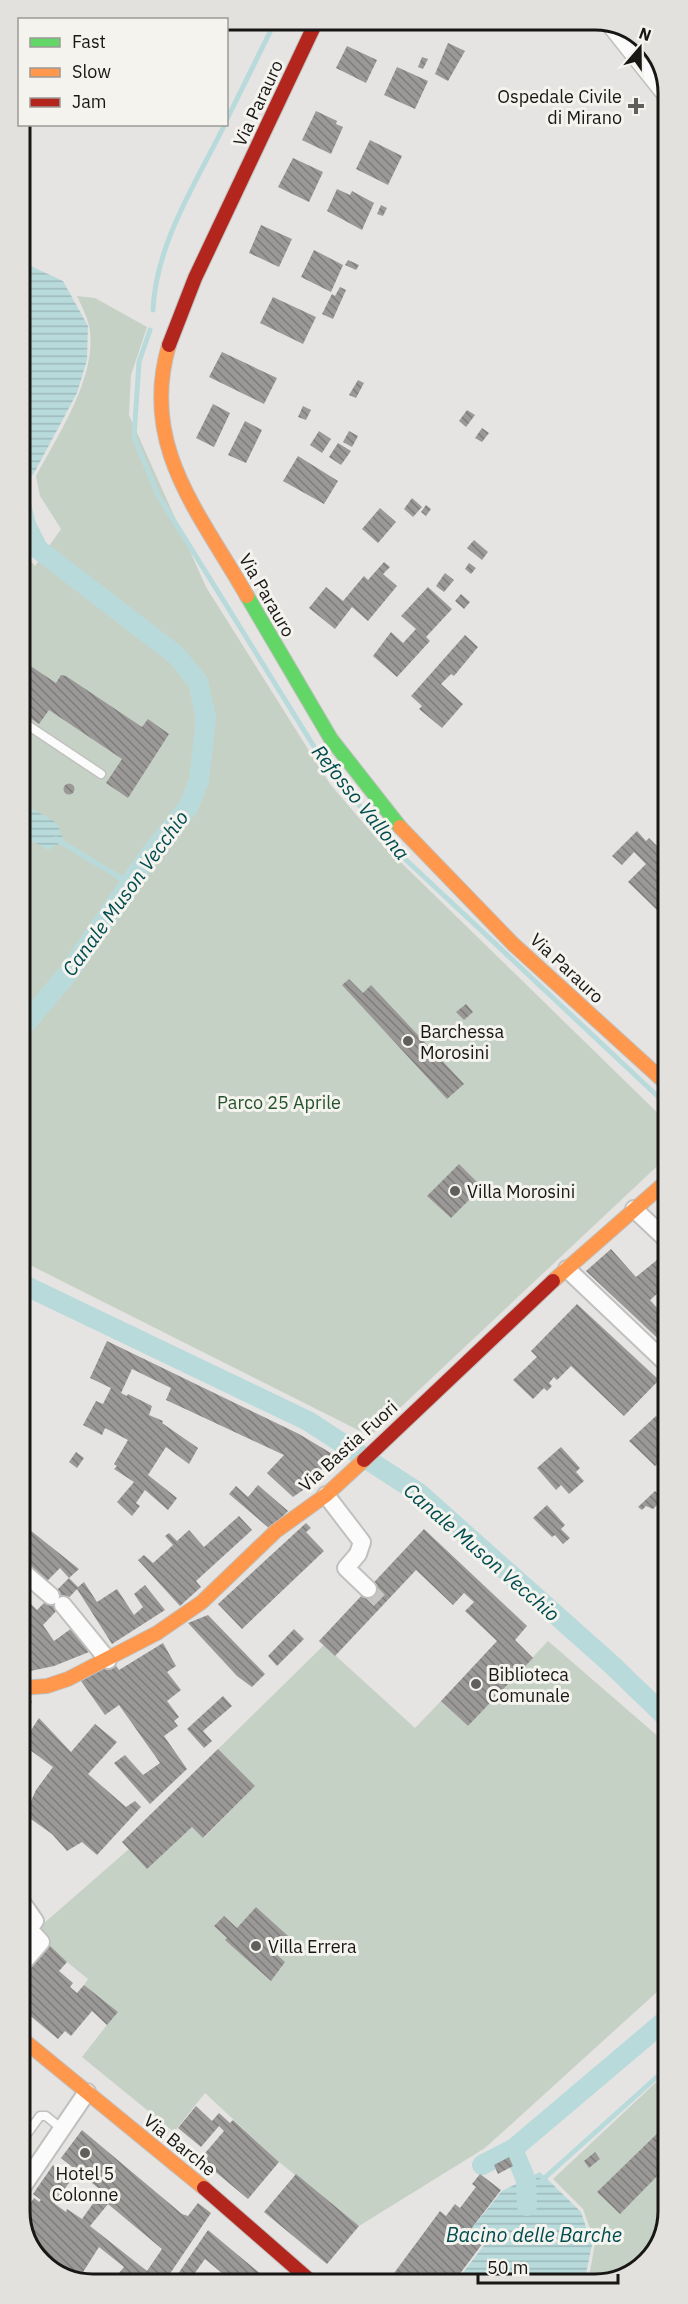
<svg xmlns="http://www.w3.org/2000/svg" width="688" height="2304" font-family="'IBM Plex Sans',sans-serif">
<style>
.green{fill:#c6d1c6}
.water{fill:url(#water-rules)}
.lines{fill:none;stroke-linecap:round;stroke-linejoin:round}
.stream{stroke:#b9dadb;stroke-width:5}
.canal{stroke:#b9dadb;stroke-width:20}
.building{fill:url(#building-back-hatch);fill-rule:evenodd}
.street-tunnel{stroke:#c6c5c3;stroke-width:16;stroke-dasharray:16 8;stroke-linecap:butt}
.lane-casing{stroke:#c0c0be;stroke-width:11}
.street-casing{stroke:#c0c0be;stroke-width:20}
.fast-casing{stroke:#c0c0be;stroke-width:16}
.slow-casing{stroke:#c0c0be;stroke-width:16}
.jam-casing{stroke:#c0c0be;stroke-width:16}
.lane{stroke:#fbfbfb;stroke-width:8}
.street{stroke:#fbfbfb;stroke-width:16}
.fast{stroke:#63d668;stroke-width:14}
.slow{stroke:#ff974d;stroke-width:14}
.jam{stroke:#b3261e;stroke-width:14}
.poi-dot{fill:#605f5d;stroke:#f4f3ee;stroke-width:2}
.labels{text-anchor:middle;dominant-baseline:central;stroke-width:6;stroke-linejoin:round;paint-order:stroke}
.poi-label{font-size:18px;fill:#181716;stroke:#f4f3ee;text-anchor:start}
.street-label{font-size:18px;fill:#181716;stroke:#f4f3ee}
.park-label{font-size:18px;fill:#25522d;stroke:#f4f3ee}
.water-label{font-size:20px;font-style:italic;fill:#014c4f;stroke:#f4f3ee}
.rim{fill:none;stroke:#181716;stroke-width:3}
</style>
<defs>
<pattern id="water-rules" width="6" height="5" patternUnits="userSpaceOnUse" patternTransform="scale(1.5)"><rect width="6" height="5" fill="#b9dadb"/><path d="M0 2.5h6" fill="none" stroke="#9ebabb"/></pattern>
<pattern id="building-back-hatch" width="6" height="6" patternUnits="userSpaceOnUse" patternTransform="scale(1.5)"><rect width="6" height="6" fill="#9a9998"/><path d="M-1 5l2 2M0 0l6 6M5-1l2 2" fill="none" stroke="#7d7c7b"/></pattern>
</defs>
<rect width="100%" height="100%" fill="#e5e4e2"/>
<!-- green -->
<path class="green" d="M77 296 95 298 147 327 131 375 129 415 206 587 330 784 377 839 668 1123V1156L370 1436 20 1260V548L35 566 61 529 40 496 36 476C58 435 99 374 89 326 87 316 81 305 77 296Z
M548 1641 668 1745V1982L485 2148 359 2226 279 2162 205 2093 174 2132 82 2057 117 2012 84 1985 88 1979 56 1953 35 1931 129 1849 147 1868 192 1827 204 1838 255 1786 218 1749 324 1645 415 1728 441 1701 468 1726Z
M668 2071V2212L653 2256 610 2283H588L595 2243 583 2209 553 2179Z"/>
<!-- water -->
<path class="water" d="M20 261 63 281 88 326 87 360 77 393 33 475H20Z
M20 802 57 823 64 841 48 850 20 834Z
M540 2172 581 2212 592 2245 584 2283H455L485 2244 469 2232 502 2191Z"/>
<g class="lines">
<!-- stream -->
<path class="stream" d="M226 121 276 20
M153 310C156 243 196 183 225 124
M150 330 139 362 134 437 158 495 326 766 403 857 668 1106
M56 839 129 883
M540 2182 668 2067"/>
<!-- canal -->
<path class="canal" d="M20 500 26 525 38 549 176 655 198 682 206 718 199 780 189 806 148 857 69 972 20 1030
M20 1283 308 1421 419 1493 611 1664 668 1719
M513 2149 526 2180 527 2206
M482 2165 513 2149 668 2018"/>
</g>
<!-- building -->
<path class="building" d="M448 43 465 51 448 81 435 74Z
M347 46 377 60 366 83 336 68Z
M422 57 428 59 423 69 418 67Z
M397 67 428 81 415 109 384 95Z
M316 111 337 121 336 124 343 127 331 154 302 140Z
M370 140 402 156 388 185 356 169Z
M293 158 323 172 309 202 278 187Z
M337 189 350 195 352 191 374 203 362 230 327 211Z
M381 205 387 208 383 216 377 214Z
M261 225 292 239 279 267 249 253Z
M314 250 343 265 331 292 301 277Z
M348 260 359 265 356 270 345 265Z
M340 287 346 290 333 319 322 314 332 294 335 296Z
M273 297 316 317 303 344 260 323Z
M222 352 277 378 264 404 209 377Z
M358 380 364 383 356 398 349 395Z
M213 404 230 413 214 447 196 438Z
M303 406 311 410 306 420 298 417Z
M467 410 475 415 466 427 459 421Z
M245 421 262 430 246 463 228 455Z
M482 428 489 433 482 442 475 438Z
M319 431 331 439 322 453 310 445Z
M349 431 358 436 352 447 343 442Z
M338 443 351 451 341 465 329 457Z
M298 456 338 481 324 504 283 481Z
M412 498 422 507 413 517 404 509Z
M426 505 431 509 426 516 421 512Z
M380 508 396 522 378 543 362 529Z
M474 540 488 552 482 560 467 548Z
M384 562 390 567 383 574 397 586 368 621 352 607 335 629 309 608 326 587 343 601 364 576 368 580Z
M469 563 476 568 471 574 465 569Z
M445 573 454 580 444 592 436 586Z
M428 587 452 609 426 637 430 641 397 677 373 656 391 632 403 643 416 629 401 616Z
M461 594 470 602 464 609 455 601Z
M465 635 478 647 454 676 451 674 441 684 463 704 442 728 419 709 422 706 411 696Z
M20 659 56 683 61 675 66 676 142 727 148 719 169 734 128 798 106 783 122 759 49 710 39 724 20 711Z
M63.5 789a5.5 5.5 0 1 1 11 0a5.5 5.5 0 1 1-11 0Z
M637 831 646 841 649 838 668 857V900L657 910 628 882 646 864 634 852 622 865 612 856Z
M349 979 363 993 371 985 464 1084 447 1099 342 985Z
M466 1004 473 1012 464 1020 456 1012Z
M459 1164 482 1187 451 1218 427 1196Z
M611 1249 636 1277 668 1251V1290L665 1287 650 1300 668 1320V1348L586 1271Z
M577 1304 659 1380 624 1416 571 1366 557 1380 554 1377 549 1383 552 1386 547 1391 544 1388 533 1399 513 1380 537 1357 531 1351Z
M107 1341 299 1434 334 1455 306 1488 293 1497 267 1473 284 1455 166 1400 171 1388 132 1369 121 1393 127 1396 128 1394 152 1406 149 1415 163 1421 162 1423 198 1448 189 1464 166 1447 148 1475 177 1498 168 1510 145 1490 136 1503 140 1506 132 1516 117 1502 134 1482 114 1469 117 1466 114 1464 128 1440 105 1428 102 1435 83 1425 96 1401 103 1404 111 1388 90 1378Z
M656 1416 668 1429V1454L655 1466 629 1441Z
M561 1447 580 1468 576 1472 584 1481 569 1494 561 1485 556 1490 537 1468Z
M76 1452 84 1458 77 1468 69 1462Z
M258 1485 288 1511 270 1529 229 1494 236 1486 248 1497Z
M655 1491 663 1499 653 1509 646 1506 642 1510 638 1507Z
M547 1505 565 1525 561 1529 570 1538 563 1544 555 1535 552 1537 533 1518Z
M239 1516 252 1530 196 1581 201 1587 180 1606 138 1560 144 1555 153 1563 173 1545 165 1536 169 1533 177 1541 189 1530 204 1547Z
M20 1522 79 1569 69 1578 78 1587 84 1582 97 1602 117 1589 134 1615 143 1607 134 1594 145 1585 165 1610 112 1644 77 1589 43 1625 54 1641 72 1628 89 1652 54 1666 21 1673V1650L27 1651 30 1638 21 1635V1594L37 1610 69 1578 60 1568 46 1582 21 1561Z
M306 1523 311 1528 306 1532 324 1551 242 1629 218 1604Z
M424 1529 527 1626 515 1640 533 1658 468 1726 441 1701 497 1641 465 1611 474 1602 464 1593 453 1605 416 1570 335 1656 319 1641Z
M208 1615 265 1674 252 1687 237 1676 188 1623Z
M294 1629 304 1639 277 1666 268 1656Z
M163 1643 176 1666 167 1672 181 1690 167 1701 179 1717 174 1721 178 1726 164 1736 187 1769 150 1804 114 1763 125 1755 143 1775 160 1763 119 1705 105 1715 81 1681 114 1663 119 1670Z
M223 1696 232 1706 203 1731 212 1741 204 1748 187 1729Z
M21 1698 32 1701 28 1713 21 1723Z
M39 1718 71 1752 95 1724 117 1742 88 1774 126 1807 135 1801 141 1807 97 1855 82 1842 67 1851 52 1834 21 1812 31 1801 36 1790 53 1767 22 1744Z
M218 1749 255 1786 203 1838 192 1827 147 1869 122 1842Z
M256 1907 288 1936 275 1953 285 1962 271 1981 225 1940 227 1938 214 1926 224 1916 237 1928Z
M46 1942 67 1962 59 1971 73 1983 70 1987 77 1993 84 1985 118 2012 107 2025 92 2011 71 2036 65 2031 58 2039 21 2008V1987L31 1975 23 1969Z
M196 2106 212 2121 219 2113 230 2123 233 2120 279 2162 248 2199 200 2159 224 2131 219 2126 201 2147 178 2128Z
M668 2123V2165L620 2214 597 2192Z
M82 2130 182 2214 188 2216 198 2203 211 2213 163 2284H110L124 2267 99 2247 78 2280 45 2267 21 2226V2217L34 2198 39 2202 41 2200 33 2194 53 2165 72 2178 55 2204 66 2212 67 2209 82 2219 102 2191 61 2158ZM108 2204 162 2249 147 2271 90 2226Z
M595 2152 600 2159 589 2168 584 2161Z
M509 2157 513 2166 498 2174 494 2165Z
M296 2174 359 2226 327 2264 264 2212Z
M480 2174 501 2190 468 2233 483 2243 453 2283 386 2284 440 2211 446 2216 455 2204 460 2208 476 2187 472 2184Z
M208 2230 273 2284H235L205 2259 187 2284H171Z"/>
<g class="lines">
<!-- street-tunnel -->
<path class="street-tunnel" d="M368 1589 383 1604"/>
<!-- lane casing -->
<g class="lane-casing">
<path id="lane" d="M601 20 667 103
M613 24 667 93
M20 720 101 774
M21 2142 40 2116H46L62 2129"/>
</g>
<!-- street casing -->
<g class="street-casing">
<path id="street" d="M634 1209 668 1241
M567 1269 668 1365
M326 1495 362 1542 358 1554 346 1568 368 1589
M21 1570 51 1596
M63 1605 108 1660
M21 1901 35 1921 28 1928 41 1942 21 1965
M21 2189 87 2092"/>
</g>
<!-- fast casing -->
<g class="fast-casing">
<path id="fast" d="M247 596 331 739 400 827"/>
</g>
<!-- slow casing -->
<g class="slow-casing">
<path id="slow" d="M169 345C139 446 200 513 247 596
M400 827 513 944 668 1085
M553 1281 668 1180
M21 1688 47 1686 68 1679 157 1633 202 1602 276 1531 326 1495 364 1460
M21 2038 204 2188"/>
</g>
<!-- jam casing -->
<g class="jam-casing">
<path id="jam" d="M169 345 195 278 317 20
M364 1460 553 1281
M204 2188 314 2284"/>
</g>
<!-- lane -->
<use href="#lane" class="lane"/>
<!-- street -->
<use href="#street" class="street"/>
<!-- fast -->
<use href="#fast" class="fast"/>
<!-- slow -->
<use href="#slow" class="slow"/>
<!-- jam -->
<use href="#jam" class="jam"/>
</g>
<!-- markers -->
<g class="poi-dot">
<path d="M633 97h6v6h6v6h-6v6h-6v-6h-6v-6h6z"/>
<circle cx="408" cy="1041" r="6"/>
<circle cx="455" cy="1191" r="6"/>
<circle cx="476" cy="1684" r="6"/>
<circle cx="256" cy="1946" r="6"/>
<circle cx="85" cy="2153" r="6"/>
</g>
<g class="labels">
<!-- poi labels -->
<g class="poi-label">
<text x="622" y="96" text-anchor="end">Ospedale Civile<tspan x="622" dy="21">di Mirano</tspan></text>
<text x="420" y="1031">Barchessa<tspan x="420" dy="21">Morosini</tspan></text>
<text x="467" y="1191">Villa Morosini</text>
<text x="488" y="1674">Biblioteca<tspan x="488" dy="21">Comunale</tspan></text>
<text x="268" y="1946">Villa Errera</text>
<text x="85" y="2173" text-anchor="middle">Hotel 5<tspan x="85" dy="21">Colonne</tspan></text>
</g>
<!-- street labels -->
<g class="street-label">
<text transform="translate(258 103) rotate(-65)">Via Parauro</text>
<text transform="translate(267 595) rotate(60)">Via Parauro</text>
<text transform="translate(567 968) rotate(43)">Via Parauro</text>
<text transform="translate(348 1446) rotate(-42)">Via Bastia Fuori</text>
<text transform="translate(180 2145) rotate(39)">Via Barche</text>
</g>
<!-- park labels -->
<g class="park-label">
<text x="279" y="1102">Parco 25 Aprile</text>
</g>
<!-- water labels -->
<g class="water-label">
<text transform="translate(361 802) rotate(51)">Refosso Vallona</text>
<text transform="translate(125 893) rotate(-54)">Canale Muson Vecchio</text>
<text transform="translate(482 1552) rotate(41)">Canale Muson Vecchio</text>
<text x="534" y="2234">Bacino delle Barche</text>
</g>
</g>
<!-- crop -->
<path d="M0 0H688V2304H0ZM93 30H595A63 63 0 0 1 658 93V2211A63 63 0 0 1 595 2274H93A63 63 0 0 1 30 2211V93A63 63 0 0 1 93 30Z" fill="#e2e1dd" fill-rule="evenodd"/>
<path class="rim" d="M93 30H595A63 63 0 0 1 658 93V2211A63 63 0 0 1 595 2274H93A63 63 0 0 1 30 2211V93A63 63 0 0 1 93 30Z"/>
<!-- legend -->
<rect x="18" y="18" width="210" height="108" fill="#f4f3ee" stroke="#9c9b98" stroke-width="1.5"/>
<rect x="30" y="38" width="30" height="9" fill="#63d668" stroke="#9c9b98" stroke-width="1.5"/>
<text x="72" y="48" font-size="18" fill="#181716">Fast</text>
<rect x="30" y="68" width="30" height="9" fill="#ff974d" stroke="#9c9b98" stroke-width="1.5"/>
<text x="72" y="78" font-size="18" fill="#181716">Slow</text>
<rect x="30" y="98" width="30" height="9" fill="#b3261e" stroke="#9c9b98" stroke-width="1.5"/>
<text x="72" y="108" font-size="18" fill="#181716">Jam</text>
<!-- north arrow -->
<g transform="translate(640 48) rotate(20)" stroke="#f4f3ee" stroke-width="4.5" paint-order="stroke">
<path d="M0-4.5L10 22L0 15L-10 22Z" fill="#181716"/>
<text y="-9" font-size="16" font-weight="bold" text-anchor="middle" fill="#181716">N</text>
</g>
<!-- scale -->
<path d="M478 2274v9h140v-9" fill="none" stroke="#181716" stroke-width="3"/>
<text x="487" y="2274" font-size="18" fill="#181716" stroke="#f4f3ee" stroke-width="4.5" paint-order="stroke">50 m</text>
</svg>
